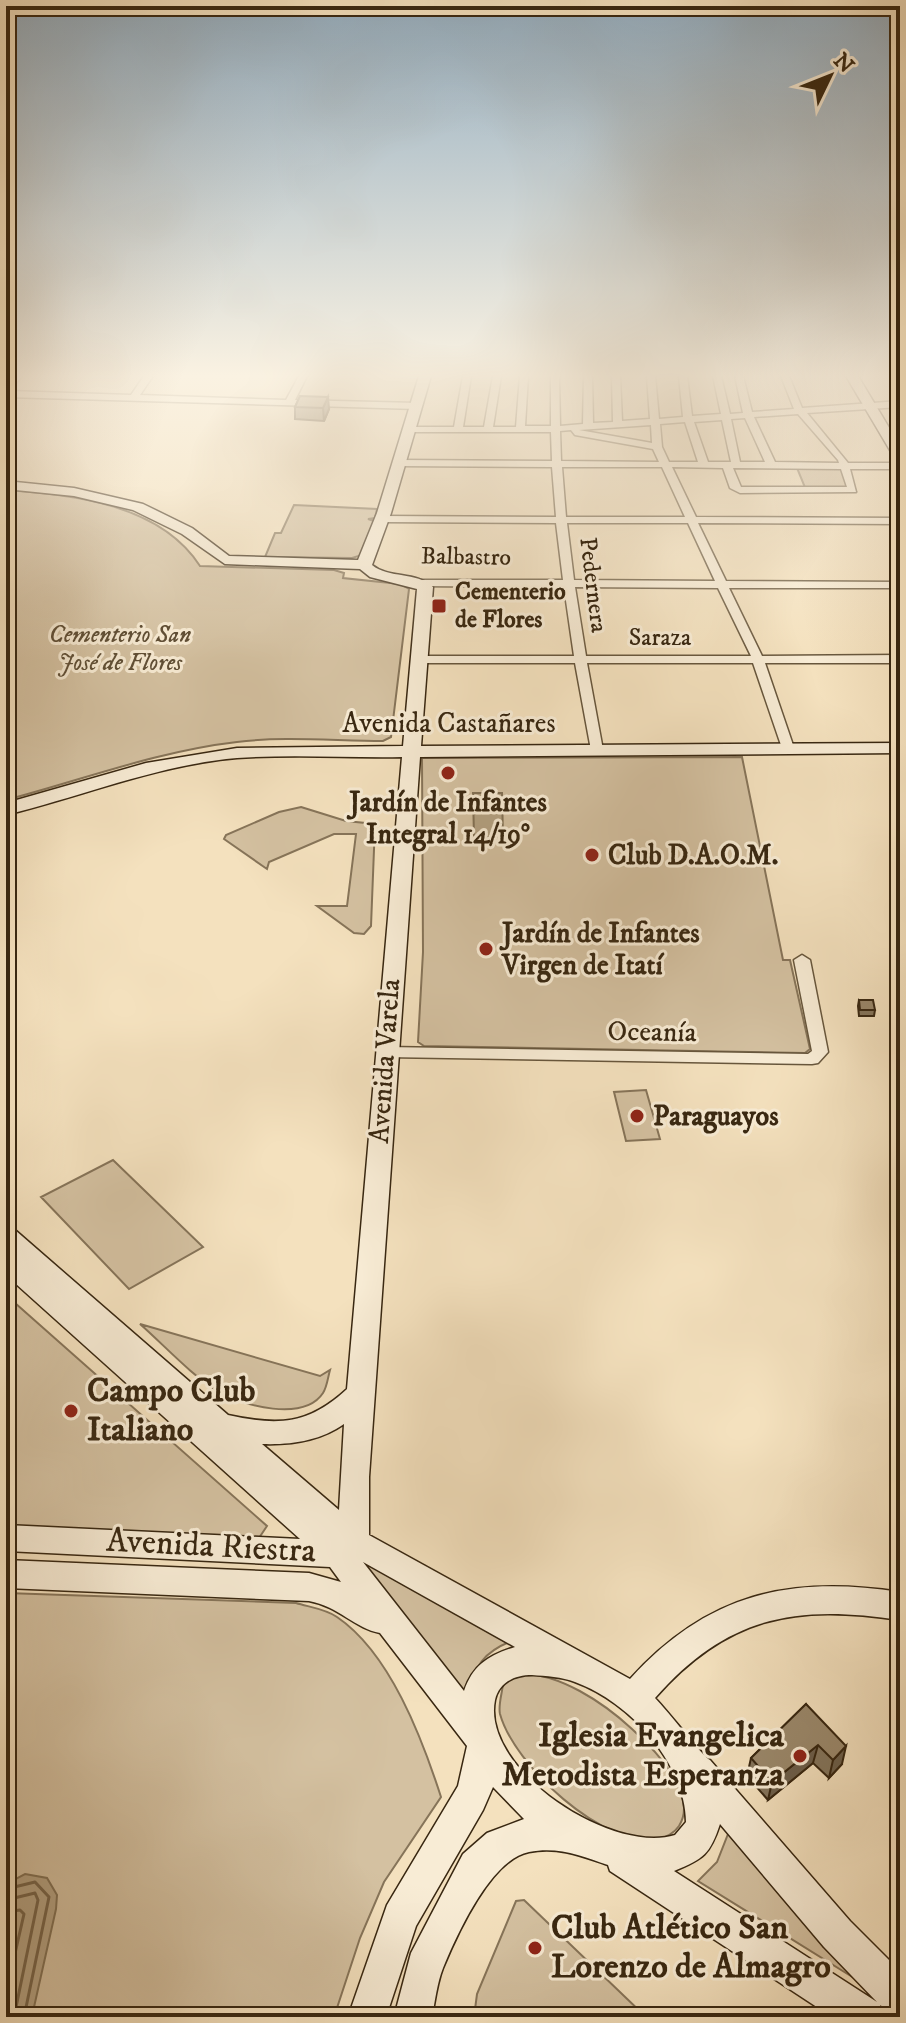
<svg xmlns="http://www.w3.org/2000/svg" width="906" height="2023" font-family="'IM FELL DW Pica',serif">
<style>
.green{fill:#d4c1a1;stroke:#867459;stroke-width:2}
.water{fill:#b4a283;stroke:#827155;stroke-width:2}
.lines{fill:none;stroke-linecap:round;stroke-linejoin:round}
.shore{stroke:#76644a;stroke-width:3}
.street-casing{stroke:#67563c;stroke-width:3}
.secondary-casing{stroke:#382711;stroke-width:3}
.street{fill:#f8ecd5;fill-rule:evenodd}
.secondary{fill:#f8ecd5;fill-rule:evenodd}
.wall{fill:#84755c;stroke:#382711;stroke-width:2}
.shaded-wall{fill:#6c5f4b;stroke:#382711;stroke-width:2}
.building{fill:#9a886b;stroke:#382711;stroke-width:2}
.poi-dot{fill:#8f2418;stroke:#f8ecd5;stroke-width:3}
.labels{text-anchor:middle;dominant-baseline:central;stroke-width:6;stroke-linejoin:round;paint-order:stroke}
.far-street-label{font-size:24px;fill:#382711;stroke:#f8ecd5}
.far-poi-label{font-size:24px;font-weight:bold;fill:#382711;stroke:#f8ecd5;text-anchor:start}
.far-park-label{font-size:24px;font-style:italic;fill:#5f4e35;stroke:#f8ecd5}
.street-label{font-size:28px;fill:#382711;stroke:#f8ecd5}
.poi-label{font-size:28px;font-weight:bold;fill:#382711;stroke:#f8ecd5;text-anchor:start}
.near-poi-label{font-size:34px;font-weight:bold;fill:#382711;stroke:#f8ecd5;text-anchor:start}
.near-street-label{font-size:34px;fill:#382711;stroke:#f8ecd5}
</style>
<rect width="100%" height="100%" fill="#f4e1be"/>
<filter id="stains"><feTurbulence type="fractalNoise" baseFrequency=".0025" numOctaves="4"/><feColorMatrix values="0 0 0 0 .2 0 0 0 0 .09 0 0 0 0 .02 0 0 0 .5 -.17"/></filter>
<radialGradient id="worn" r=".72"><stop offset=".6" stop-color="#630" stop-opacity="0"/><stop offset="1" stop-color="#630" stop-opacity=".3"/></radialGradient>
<!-- green -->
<path class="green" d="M797 468H847L856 491 806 490Z
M6 490C74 495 160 504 200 566L334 570 344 573 343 578 400 584 409 589 391 737 383 741C335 741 284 736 237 742 158 751 82 780 6 800Z
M294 505 377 509 375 518 368 519 374 521 362 555 352 558 265 557 275 533H281Z
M742 757 783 960H790L810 1049 805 1053 424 1046 418 1042 423 952 422 758Z
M301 807 346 821 375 824 371 926 364 934 354 933 317 906H347L356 834H334L269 862 267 869 224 839 226 835 279 812Z
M646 1090 660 1139 626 1141 614 1092Z
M113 1160 203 1247 129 1289 41 1197Z
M6 1295 267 1526 257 1541 6 1527Z
M140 1324 320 1376 330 1370C328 1377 327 1387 323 1393 304 1422 243 1406 219 1392 191 1375 165 1346 140 1324Z
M363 1563 392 1572 517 1639C482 1651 476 1666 464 1698Z
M6 1593 296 1603C309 1607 326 1609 337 1617 390 1653 422 1738 441 1797L384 1882 360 1938 334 2017H6Z
M520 1674C558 1672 604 1703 632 1729 654 1749 699 1794 679 1826 675 1832 666 1838 659 1839 603 1849 514 1765 500 1714 498 1705 502 1694 503 1684Z
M730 1829 854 1978 698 1881 717 1862Z
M524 1900 646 2017H474L477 1994 516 1901Z"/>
<!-- water -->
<path class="water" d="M473 793H502L503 837H474Z
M25 1874 47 1878 57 1895 56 1909 32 2016 6 2017V1884Z"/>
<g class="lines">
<!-- shore -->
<path class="shore" d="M6 1889 35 1882 49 1897 24 2017
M6 1900 35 1893 38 1900 14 2017
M6 1912 20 1910 24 1914 6 1993"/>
<!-- street casing -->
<g class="street-casing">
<path id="street" d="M13 376H22L9 391 131 395 144 376H153L140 395 286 400 299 376H307L295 400 417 403 421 406 417 409 6 397V385Z
M463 376H471L463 427H484L493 376H501L493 427H516L520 376H528L525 426H551V376H559L560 426 583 424 584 376H592L593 423 613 422 612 376H620L622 421 650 419 647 376H655L659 419 683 417 679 376H687L692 416 721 414 713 376H721L730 414 743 413 735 376H743L752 412 794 409 781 376H789L802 408 900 401V407L807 413 848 463H900V469H850L856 492 740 493 730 488 723 468 672 467 696 517 900 518V524L698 523 726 581 900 582V588H729L762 656 900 655V663H765L794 748 788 752 782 748 753 663H587L603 750 597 754 591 750 575 663H416L414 660 420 656H574L564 587 420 586 415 583 420 580H563L556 523 382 522 377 519 382 516 556 517 552 467 398 466 393 463 398 460 552 461 551 432H406L404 430 409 427H454ZM798 414 838 460 839 463 775 462 754 417ZM745 418 765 462H740L731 419ZM722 420 731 462H708L694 422ZM685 422 698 462H669L662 447 660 424ZM651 425 652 443 579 430ZM571 430 575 435 653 449 659 462 561 461 560 431ZM562 467H662L685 517H566ZM733 468 841 469 847 487H741ZM567 523H688L715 581 574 580ZM575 587 718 588 751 656H586Z
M802 955 810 960 828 1052 818 1063 812 1064 386 1057 378 1052 386 1047 808 1054 812 1051 794 960Z"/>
</g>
<!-- secondary casing -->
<g class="secondary-casing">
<path id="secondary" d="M419 376H431L391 513 372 565C389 579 416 571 433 587L421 746 900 743V753L420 757 369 1477V1535L630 1679C707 1594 789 1575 900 1592V1620C796 1604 727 1616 655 1698 667 1710 703 1757 710 1760L850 1921 900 1971V2017L880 2005 885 2017H832L610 1871 608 1865C582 1856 558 1846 529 1852 491 1859 457 1934 443 1968 437 1983 435 2001 432 2017H394L411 1953 463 1854 487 1833 524 1819 493 1787 483 1810 416 1926 386 2017H348L387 1905 458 1786 467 1746 380 1633C356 1629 338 1606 309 1601L6 1588V1560L309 1573 341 1582 330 1567 6 1551V1525L300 1539 6 1275V1228L15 1230 228 1415C278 1426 308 1425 347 1389L402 757C348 758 292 754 237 758 158 765 83 796 6 815V803L146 763 237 748 403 746 417 589 370 577 360 569 225 564 182 534 133 510 74 496 6 489V481L74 488 143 504 192 528 229 556 358 560 377 513ZM344 1424 339 1510 262 1444C291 1445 320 1441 344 1424ZM363 1562 515 1647C489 1655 473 1665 464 1691ZM532 1675C546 1676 562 1677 575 1682 630 1702 685 1763 686 1822L675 1835C612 1855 481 1770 495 1700 499 1682 515 1675 532 1675ZM720 1824 824 1947 877 2002 674 1871C704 1859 710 1854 720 1824Z
M846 376H858L900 446V461L894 457Z"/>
</g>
<!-- street -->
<use href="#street" class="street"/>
<!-- secondary -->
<use href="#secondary" class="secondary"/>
</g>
<!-- wall -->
<path class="wall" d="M300 396 329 409 324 421 295 419V407Z
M859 1000 875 1010 874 1016H859L858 1006Z
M806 1704 842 1764 829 1778 813 1763 768 1800 747 1776 751 1758Z"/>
<!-- shaded-wall -->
<path class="shaded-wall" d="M328 397 329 409 324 421 323 408Z
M818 1745 813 1763 768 1800 772 1782Z
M846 1746 842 1764 829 1778 833 1760Z"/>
<!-- building -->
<path class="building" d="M300 396 328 397 323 408 295 407Z
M859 1000H873L875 1010H860Z
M806 1704 846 1746 833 1760 818 1745 772 1782 751 1758Z"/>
<!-- sky -->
<linearGradient id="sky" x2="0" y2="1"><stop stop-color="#93adc0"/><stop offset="0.57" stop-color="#faf2e2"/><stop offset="1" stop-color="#faf2e2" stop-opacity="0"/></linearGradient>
<rect width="906" height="659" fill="url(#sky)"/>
<!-- markers -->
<g class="poi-dot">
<rect x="431" y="598" width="16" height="16" rx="4"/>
<circle cx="448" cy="773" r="8"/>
<circle cx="592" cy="855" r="8"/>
<circle cx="486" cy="949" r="8"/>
<circle cx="637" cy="1116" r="8"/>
<circle cx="71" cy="1411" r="8"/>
<circle cx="800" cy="1756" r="8"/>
<circle cx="535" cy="1948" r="8"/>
</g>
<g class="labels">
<!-- far-street labels -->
<g class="far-street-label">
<text transform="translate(466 557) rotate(1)">Balbastro</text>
<text transform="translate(593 585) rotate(83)">Pedernera</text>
<text x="660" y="638">Saraza</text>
</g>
<!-- far-poi labels -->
<g class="far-poi-label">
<text x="455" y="592">Cementerio<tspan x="455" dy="28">de Flores</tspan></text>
</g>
<!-- far-park labels -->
<g class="far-park-label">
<text x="120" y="635">Cementerio San<tspan x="120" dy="28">José de Flores</tspan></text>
</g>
<!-- street labels -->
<g class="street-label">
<text x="449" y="723">Avenida Castañares</text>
<text transform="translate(652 1032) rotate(1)">Oceanía</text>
<text transform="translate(385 1061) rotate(-86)">Avenida Varela</text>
</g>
<!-- poi labels -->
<g class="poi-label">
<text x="448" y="802" text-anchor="middle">Jardín de Infantes<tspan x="448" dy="32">Integral 14/19°</tspan></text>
<text x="608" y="855">Club D.A.O.M.</text>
<text x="502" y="933">Jardín de Infantes<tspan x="502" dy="32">Virgen de Itatí</tspan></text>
<text x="653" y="1116">Paraguayos</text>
</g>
<!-- near-poi labels -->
<g class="near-poi-label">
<text x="87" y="1391">Campo Club<tspan x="87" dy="39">Italiano</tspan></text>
<text x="784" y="1736" text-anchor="end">Iglesia Evangelica<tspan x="784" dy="39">Metodista Esperanza</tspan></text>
<text x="551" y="1928">Club Atlético San<tspan x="551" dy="39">Lorenzo de Almagro</tspan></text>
</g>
<!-- near-street labels -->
<g class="near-street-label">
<text transform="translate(211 1546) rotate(3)">Avenida Riestra</text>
</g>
</g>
<!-- margin -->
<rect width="906" height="2023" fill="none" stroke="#f4e1be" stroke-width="32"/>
<rect x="8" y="8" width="890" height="2007" fill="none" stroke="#382711" stroke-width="4"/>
<rect x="16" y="16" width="874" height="1991" fill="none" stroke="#382711" stroke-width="2"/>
<!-- north arrow -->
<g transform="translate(830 76) rotate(47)" stroke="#f8ecd5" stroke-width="6" paint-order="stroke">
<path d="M0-6L14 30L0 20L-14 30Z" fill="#382711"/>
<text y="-12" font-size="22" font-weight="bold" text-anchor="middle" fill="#382711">N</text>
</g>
<rect width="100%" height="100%" filter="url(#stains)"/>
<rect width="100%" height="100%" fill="url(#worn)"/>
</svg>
